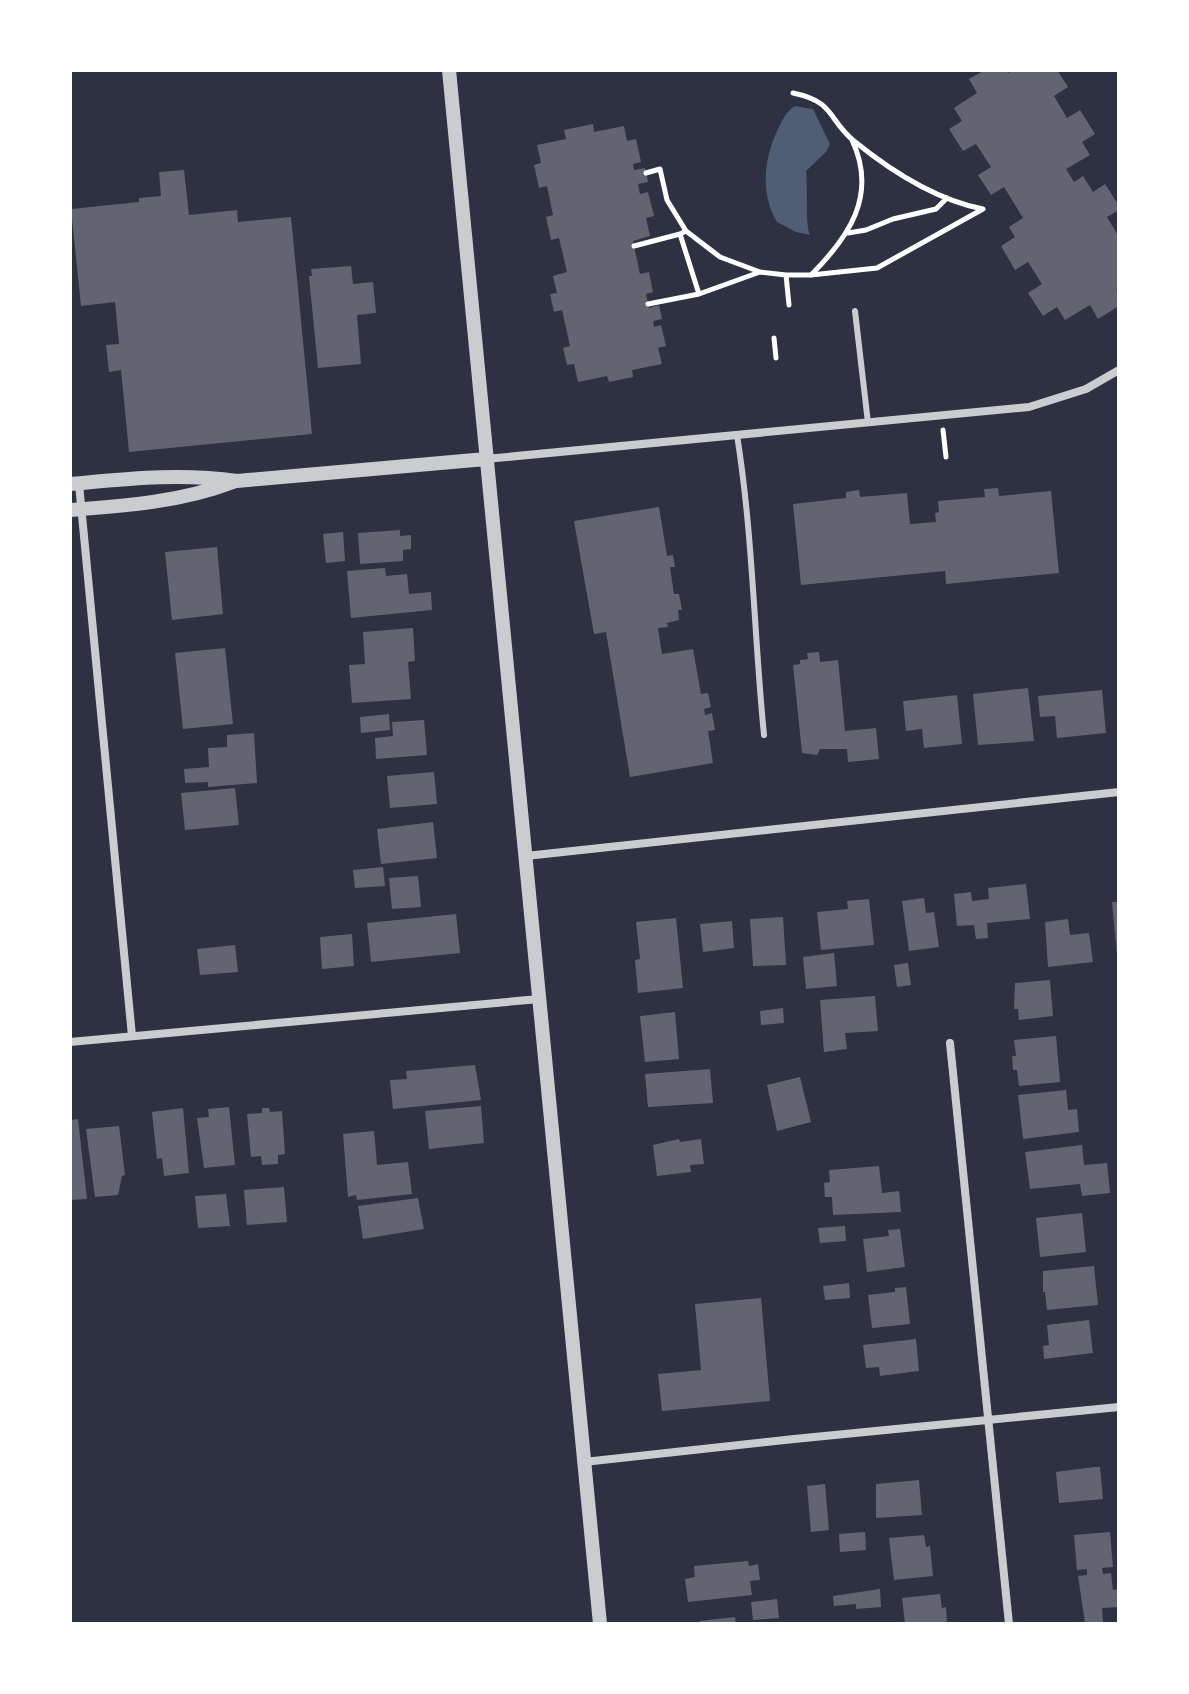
<svg xmlns="http://www.w3.org/2000/svg" width="1189" height="1694" font-family="Cabin,sans-serif">
<style>
.water{fill:#4f5d75}
.building{fill:#626471}
.lines{fill:none;stroke-linecap:round;stroke-linejoin:round}
.path{stroke:#fff;stroke-width:5}
.service{stroke:#caccd0;stroke-width:6}
.minor{stroke:#caccd0;stroke-width:8}
.tertiary{stroke:#caccd0;stroke-width:14}
</style>
<rect width="100%" height="100%" fill="#2d3142"/>
<!-- water -->
<path class="water" d="M795 106 813 109 830 144 826 152 806 171C808 187 805 224 810 235L796 232 777 222C760 194 764 159 777 131 783 120 785 112 795 106Z"/>
<!-- building -->
<path class="building" d="M985 70H1007L1008 73 1013 70H1057L1068 87 1054 96 1067 118 1080 110 1095 134 1082 142 1090 155 1066 169 1074 182 1083 176 1093 192 1105 184 1119 206V210L1107 217 1119 237V288L1116 289 1119 295V306L1098 319 1090 305 1065 320 1057 307 1043 316 1028 293 1042 284 1028 262 1015 270 1001 246 1015 237 1009 227 1023 218 1004 187 991 195 978 175 991 167 976 144 963 151 949 129 962 121 954 108 977 93 969 79Z
M593 124 594 132 624 126 627 141 636 139 641 162 633 164 634 170 645 168 648 182 638 184 640 194 648 192 654 216 646 218 650 236 633 241 640 274 649 272 653 292 646 294 649 308 659 305 662 319 653 321 654 327 661 325 666 346 658 348 662 364 632 370 633 377 609 382 607 376 578 382 574 364 567 365 563 348 570 346 562 310 554 312 550 294 557 293 553 276 567 272 559 238 551 240 546 217 553 215 547 186 539 188 534 165 541 163 537 145 566 139 564 130Z
M184 170 189 215 237 210 238 222 291 217 312 434 129 452 121 370 109 372 106 345 119 344 115 302 81 306 71 209 139 202V198L161 196 159 172Z
M351 266 353 284 373 282 376 313 357 315 361 364 318 368 309 276H312L311 269Z
M998 488 999 496 1051 491 1059 573 946 584 945 571 801 585 793 504 846 498V492L859 490 860 497 907 493 910 524 936 522 935 513 939 512 938 501 985 497 984 489Z
M659 507 667 556 673 555 675 567H670L674 594H679L682 610H678L679 620 667 623 668 627 658 628 662 654 693 649 701 694 708 693 711 707 704 709 705 715 712 713 715 730 708 731 713 763 630 777 606 632 594 634 574 521Z
M400 530V536L411 535V549L403 550V561L360 564 358 533Z
M343 532 345 561 326 563 323 534Z
M217 547 223 614 172 620 165 552Z
M385 568 386 576 407 574 409 594 431 592 432 610 351 618 347 571Z
M413 628 415 661 408 662 411 699 352 703 349 665 365 664 363 632Z
M225 648 233 724 183 729 175 653Z
M819 652 820 662 838 660 845 731 876 728 879 759 848 762 847 749H820L817 755 802 753 793 665 800 664V660L808 659 807 653Z
M1028 688 1034 741 978 745 973 694Z
M1102 690 1106 733 1057 738 1055 716 1040 717 1038 696Z
M957 695 962 744 924 748 922 729 906 731 903 701Z
M389 714 390 730 361 733 360 717Z
M424 720 427 755 376 759 375 738 393 736 392 722Z
M254 733 257 783 208 787V782L185 783 184 769 209 767 208 748 227 747V735Z
M434 772 437 804 390 808 387 776Z
M235 788 239 825 185 830 181 793Z
M433 822 437 858 381 864 377 829Z
M383 867 385 886 355 888 353 870Z
M418 876 421 907 392 909 389 878Z
M1026 884 1030 919 987 923 988 938 976 939 974 925 957 926 954 894 971 892 972 901 989 899 988 888Z
M924 898 926 913 934 912 939 947 909 951 902 901Z
M869 899 874 945 821 950 817 912 848 909 847 901Z
M1112 902H1119V955H1117Z
M456 914 460 953 371 962 367 923Z
M783 917 786 965 753 966 750 919Z
M676 918 683 988 638 993 635 960 640 959 636 922Z
M1068 919 1070 935 1089 933 1093 962 1048 967 1045 922Z
M732 921 734 948 703 952 700 924Z
M352 934 354 966 322 969 320 937Z
M235 945 238 972 200 975 197 949Z
M834 953 837 986 806 989 803 957Z
M908 963 911 985 897 987 894 965Z
M1050 980 1053 1016 1019 1020 1018 1009H1014L1015 983Z
M875 996 878 1031 845 1033 847 1049 824 1052 820 1000Z
M783 1008 784 1023 761 1025 760 1011Z
M675 1012 679 1059 645 1062 640 1016Z
M1056 1036 1060 1082 1019 1086 1017 1070H1013L1012 1056H1016L1014 1040Z
M475 1065 481 1100 393 1109 390 1080 407 1079 406 1071Z
M710 1069 713 1103 648 1107 645 1074Z
M800 1077 811 1122 777 1131 767 1085Z
M1066 1090 1068 1110 1077 1109 1079 1132 1023 1139 1018 1095Z
M481 1106 484 1143 429 1149 425 1111Z
M229 1107 235 1165 204 1168 197 1118 209 1117 208 1109Z
M183 1108 189 1173 164 1176 162 1158 157 1159 152 1112Z
M262 1108H269L270 1112 282 1111 285 1154 278 1155V1164L262 1165 261 1156 251 1157 247 1114 262 1113Z
M78 1119 87 1199 70 1200V1120Z
M119 1126 125 1175 122 1176 118 1195 95 1197 86 1129Z
M374 1131 377 1165 408 1162 412 1194 357 1200 356 1195 348 1197 343 1134Z
M679 1139 680 1142 701 1139 704 1164 690 1165 691 1172 657 1176 653 1145Z
M1082 1145 1084 1165 1107 1163 1110 1193 1082 1196 1080 1184 1030 1189 1025 1152Z
M879 1166 882 1193 899 1191 901 1212 833 1215 832 1197H825L824 1183 830 1182 829 1170Z
M284 1187 287 1222 247 1225 244 1190Z
M226 1194 230 1226 198 1228 195 1196Z
M418 1198 424 1229 363 1239 358 1206Z
M1082 1213 1086 1252 1040 1257 1036 1218Z
M845 1226 846 1241 820 1243 818 1228Z
M900 1229 905 1267 867 1272 863 1239 889 1236 888 1230Z
M1094 1266 1098 1305 1047 1310 1045 1292H1043V1271Z
M849 1283 850 1298 825 1300 823 1286Z
M906 1287 910 1324 872 1328 868 1295 895 1292V1288Z
M761 1298 770 1401 662 1411 658 1374 701 1370 695 1304Z
M1089 1320 1093 1353 1044 1359 1043 1346 1049 1345 1047 1325Z
M916 1339 919 1371 880 1376 879 1367 866 1368 863 1345Z
M1094 1467H1100L1103 1499 1059 1503 1056 1472Z
M919 1480 922 1515 876 1518V1484Z
M825 1484 829 1530 811 1532 807 1486Z
M865 1532 866 1550 840 1552 839 1534Z
M1110 1532 1113 1567 1102 1568 1103 1574 1111 1573 1113 1590 1119 1589V1607L1102 1608 1103 1622 1085 1623 1078 1576 1087 1575V1569L1077 1570 1074 1535Z
M924 1535 926 1547 930 1546 933 1576 894 1580 889 1538Z
M748 1561 749 1566 758 1564 760 1580 750 1581 752 1595 688 1602 685 1579 695 1577 694 1566Z
M880 1589 881 1607 856 1609V1604L834 1606 833 1596Z
M940 1594 942 1608 946 1607 947 1624H905L902 1598Z
M777 1599 779 1618 753 1620 751 1602Z
M735 1617 736 1624H700V1621Z"/>
<g class="lines">
<!-- path -->
<path class="path" d="M646 173 660 169 667 200 686 231
M848 233 866 230 893 219 936 209 947 198
M634 246 680 234
M760 272 720 257 686 231 680 234 699 294 760 272 786 275
M811 275C849 237 878 195 852 140
M648 304 699 294
M789 305 786 275H811L877 268 983 209C936 200 891 171 854 141 827 119 836 102 793 93
M774 338 776 358
M943 430 946 457"/>
<!-- service -->
<path class="service" d="M855 311 868 423
M737 435C753 535 754 635 764 735"/>
<!-- minor -->
<path class="minor" d="M486 459 1029 407 1086 389 1119 370
M79 484 132 1036
M526 856 1119 792
M70 1042 539 999
M950 1043 1009 1624
M584 1462 794 1439 1119 1407"/>
<!-- tertiary -->
<path class="tertiary" d="M449 70 600 1624
M70 484C127 479 180 473 237 481L486 459
M70 510C125 506 181 502 233 482"/>
</g>
<!-- border -->
<rect width="1189" height="1694" fill="none" stroke="#ffffff" stroke-width="144"/>
</svg>
